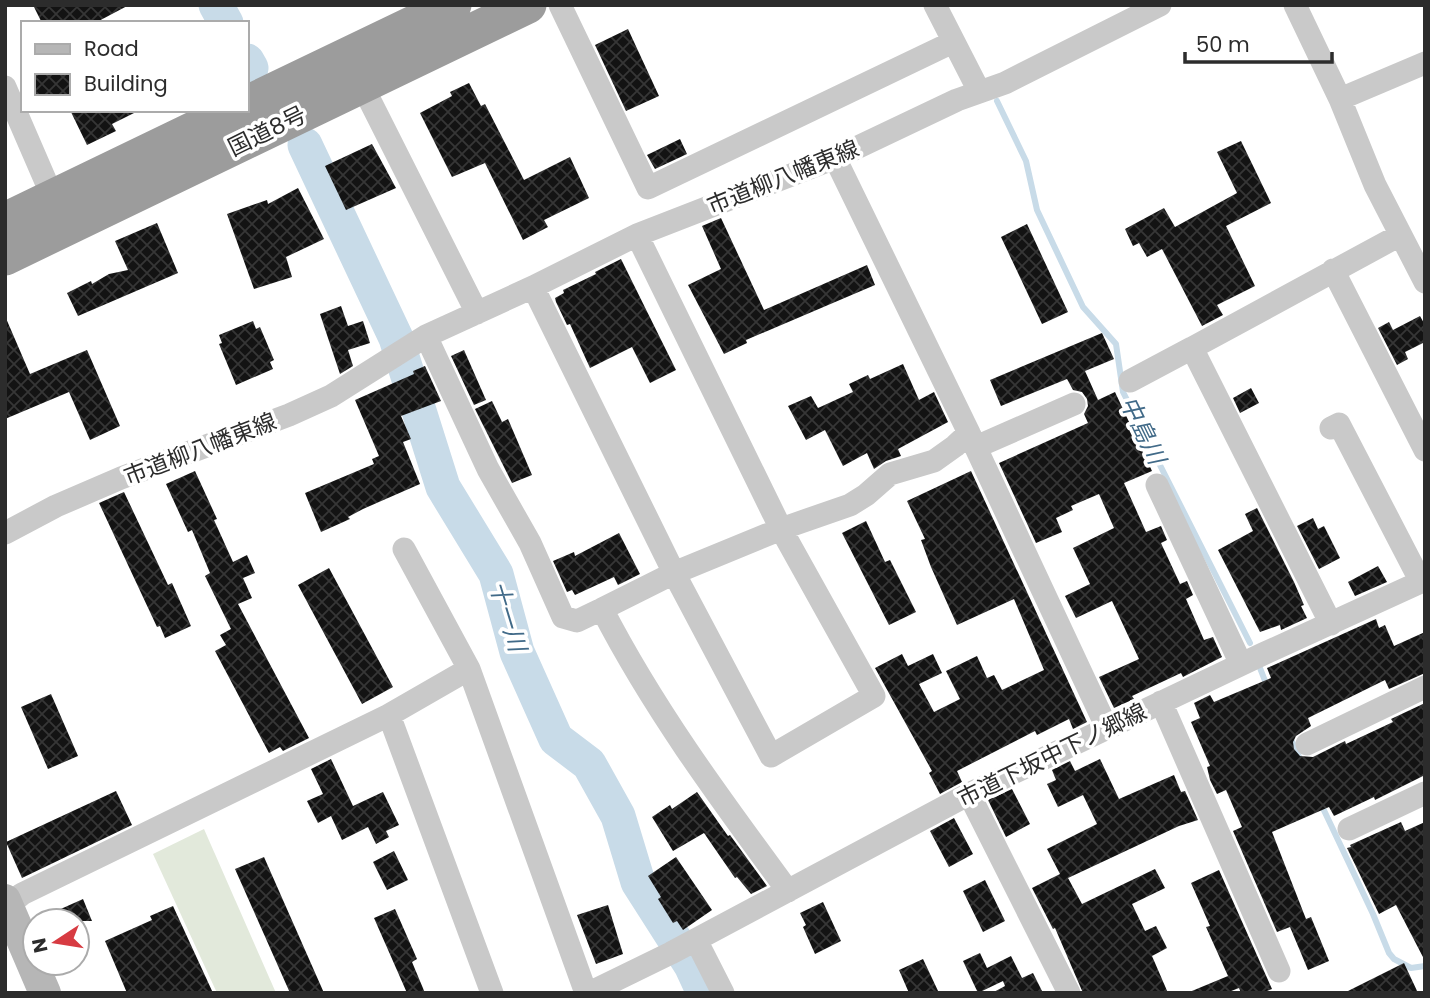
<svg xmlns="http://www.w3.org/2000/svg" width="1430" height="998" font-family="Poppins,'Noto Sans JP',sans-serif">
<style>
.grass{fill:#e2e9db}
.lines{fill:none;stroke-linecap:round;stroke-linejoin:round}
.stream{stroke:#c8dbe8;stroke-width:6}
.river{stroke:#c8dbe8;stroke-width:35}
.building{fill:url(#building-cross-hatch)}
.minor{stroke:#c9c9c9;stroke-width:23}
.secondary{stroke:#b6b6b6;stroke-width:32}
.trunk{stroke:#9c9c9c;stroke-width:37}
.labels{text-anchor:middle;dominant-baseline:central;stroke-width:7;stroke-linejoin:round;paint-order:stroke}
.street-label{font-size:23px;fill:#2c2c2c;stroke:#fff}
.water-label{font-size:24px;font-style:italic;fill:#416a88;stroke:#fff}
</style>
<defs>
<pattern id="building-cross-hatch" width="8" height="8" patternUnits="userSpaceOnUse" patternTransform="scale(1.75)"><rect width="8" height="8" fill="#131313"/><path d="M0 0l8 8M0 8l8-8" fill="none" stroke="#363636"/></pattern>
</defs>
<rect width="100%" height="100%" fill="#fff"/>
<!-- grass -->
<path class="grass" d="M204 829 276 993H217L153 854Z"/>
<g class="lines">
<!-- stream -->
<path class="stream" d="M997 101 1026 161 1037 210 1083 307 1116 344 1123 392 1250 643
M1260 668 1267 686
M1290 737 1300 759
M1321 804 1373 914 1389 953 1394 959 1411 968 1425 966"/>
<!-- river -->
<path class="river" d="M216 5 226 23
M247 61 251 68
M305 145 396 338 443 487 496 574 517 652 556 739 589 764 618 816 638 882 691 965 704 993"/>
</g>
<!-- building -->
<path class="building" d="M33 5H129L95 23H42Z
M628 29 659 96 626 111 595 45Z
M469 83 481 106 485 104 524 180 570 157 589 198 544 220 548 227 523 240 485 163 452 177 420 113 452 96 450 92Z
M70 110H140L112 124 116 131 87 145Z
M680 139 687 154 655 169 647 155Z
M1241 141 1271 203 1226 226 1255 286 1217 305 1223 315 1202 326 1162 249 1147 257 1139 243 1133 246 1125 229 1164 208 1175 227 1237 193 1217 152Z
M372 144 396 188 346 210 325 166Z
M298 188 324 239 286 257 292 277 254 289 227 214 267 200 268 204Z
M721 218 764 310 867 265 875 285 746 340 747 343 724 354 688 285 721 269 702 226Z
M157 223 178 273 78 316 67 293 91 281 92 284 109 274 128 270 115 241Z
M1027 224 1068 312 1042 324 1001 237Z
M621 259 676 370 650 383 632 347 590 368 570 324 567 325 556 302 555 298 564 293 563 290 596 274 595 272Z
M341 306 348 326 363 321 370 343 348 350 353 366 340 374 320 314Z
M5 316 30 374 87 350 120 426 90 440 69 392 5 419Z
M1420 316 1425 325V342L1405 352 1408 359 1397 365 1378 328 1389 322 1393 330Z
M253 321 256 329 260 327 274 360 270 362 273 369 236 385 219 344 222 343 219 335Z
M1102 333 1114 359 1085 371 1098 400 1115 392 1152 471 1124 483 1146 532 1161 526 1167 540 1161 543 1180 584 1187 581 1193 595 1186 599 1204 640 1213 637 1222 657 1183 677 1181 673 1132 696 1134 699 1114 708 1099 677 1139 659 1112 601 1076 618 1065 596 1090 584 1073 548 1114 528 1099 494 1071 506 1073 510 1056 518 1062 532 1036 543 999 463 1088 423 1084 414 1088 406 1087 399 1082 392 1073 390 1067 379 1001 406 990 380Z
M464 350 486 400 474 405 451 356Z
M903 364 919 400 934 392 948 422 898 449 901 456 886 461 874 469 867 453 843 466 825 430 806 440 788 406 811 396 818 408 853 392 849 384 868 375 870 379Z
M425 366 441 401 401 416 411 439 403 442 420 484 363 509 348 517 350 519 321 532 305 493 374 464 372 459 379 456 355 400 414 374 413 371Z
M1251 388 1259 403 1240 413 1233 398Z
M492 401 502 422 508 419 532 475 512 483 475 409Z
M195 471 217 519 214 520 233 562 247 555 255 573 243 578 252 598 238 604 309 738 283 751 280 747 269 753 215 651 226 645 220 635 231 629 205 576 210 573 192 530 188 532 166 484Z
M971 471 1087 722 1073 729 1069 719 1037 735 1035 731 957 771 962 782 940 794 929 773 932 771 875 668 902 654 908 666 933 654 942 673 919 684 934 712 960 699 946 671 977 656 987 678 994 675 1002 690 1044 670 1014 599 957 625 931 567 921 540 925 539 907 501Z
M124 492 168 585 172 583 191 626 165 638 160 626 157 627 99 503Z
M1257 508 1294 582 1304 605 1301 606 1307 618 1281 630 1280 625 1260 632 1218 550 1253 531 1245 514Z
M1313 518 1318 529 1324 526 1340 558 1319 569 1297 526Z
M866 521 885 562 890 560 916 612 889 625 842 533Z
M619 533 640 574 618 585 614 577 575 595 572 590 567 592 553 561 574 552 575 556Z
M1378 566 1387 582 1355 596 1348 582Z
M329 568 393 687 362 704 298 585Z
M1376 619 1379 628 1385 625 1394 646 1425 632V673L1389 689 1385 680 1308 718 1311 726 1296 736 1293 742 1294 749 1300 756 1313 757 1345 741 1346 744 1393 722 1391 719 1425 703V775L1375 800 1374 797 1334 816 1329 807 1272 832 1306 919 1311 917 1329 961 1308 970 1290 927 1277 932 1233 831 1242 827 1226 790 1217 794 1210 780 1207 767 1210 766 1191 722 1200 718 1194 703 1210 695 1214 702 1271 678 1267 668Z
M51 694 78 756 48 769 21 707Z
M331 759 353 806 383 792 399 825 386 831 389 837 376 844 368 827 342 840 331 816 318 823 307 801 323 794 311 769Z
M1100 759 1119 799 1174 775 1181 792 1185 791 1198 820 1179 826 1068 878 1082 904 1155 869 1165 888 1132 904 1145 931 1156 926 1167 948 1152 956 1168 993H1083L1055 928 1053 929 1032 888 1060 874 1047 849 1097 824 1083 795 1058 807 1047 784 1056 780 1052 770 1070 761 1075 771Z
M1012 789 1030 824 1006 837 988 800Z
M116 791 132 825 22 878 6 842Z
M697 792 728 836 730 835 767 886 751 894 737 877 735 878 704 833 673 851 652 817 670 805 672 809Z
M954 818 973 854 949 867 930 831Z
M1401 822 1405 831 1425 822V961L1396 905 1379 914 1347 848 1351 847 1350 845Z
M394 851 408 880 387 890 373 862Z
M264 857 324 993H290L235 869Z
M676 857 712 910 683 930 677 921 673 923 658 899 661 897 648 876Z
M1219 870 1272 989 1262 993H1241L1239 988 1226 993H1187L1228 976 1206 927 1210 926 1191 883Z
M985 880 1005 921 983 932 963 891Z
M83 899 92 921H34Z
M823 902 841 941 815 954 803 927 806 925 800 913Z
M608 905 623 954 596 964 577 915Z
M173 906 213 993H127L105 941 152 920 150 916Z
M395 909 417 959 412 962 425 993H407L374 918Z
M980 953 987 968 1011 956 1022 978 1033 973 1043 993H992L1005 986 1003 981 978 993 963 961Z
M923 959 939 993H909L899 970Z
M1404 963 1418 993H1344Z"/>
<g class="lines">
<!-- minor -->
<path class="minor" d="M560 5 648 188 953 42
M935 5 979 91
M1295 5 1340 99 1375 185 1425 282
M362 85 477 313
M5 87 53 198
M1340 99 1425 63
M835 158 969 433 1107 728
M1333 270 1425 450
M533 287 674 573 771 756 874 696 781 529 637 235
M426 336 488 469 530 543 563 617 577 621 602 609C654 710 721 800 788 891
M1130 381 1192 348
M1331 428 1339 424 1421 582
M976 447 1074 404
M1157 485 1241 664
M5 533 56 506 121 478 289 415 331 396 426 336 533 287 637 235 835 158 957 100 1005 83 1160 5
M404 549 469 669 389 715 492 993
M602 609 674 573 781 529 850 505 866 495 890 474 934 461 955 446 969 433
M1331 624 1192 348 1400 235
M469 669 586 993
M1161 702 1279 971
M1307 744 1425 687
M969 794 1069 993
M1349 829 1425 793
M5 908 22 894 389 715
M696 940 723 993
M589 993 671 953 969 794 1263 654 1425 580"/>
<!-- secondary -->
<path class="secondary" d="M5 900 45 993"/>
<!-- trunk -->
<path class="trunk" d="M247 104 453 5
M5 221 235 110
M5 257 528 5"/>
</g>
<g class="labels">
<!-- street labels -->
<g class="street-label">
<text transform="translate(267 131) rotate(-26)">国道8号</text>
<text transform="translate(783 177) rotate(-22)">市道柳八幡東線</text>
<text transform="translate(200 449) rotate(-21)">市道柳八幡東線</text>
<text transform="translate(1052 755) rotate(-26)">市道下坂中下ノ郷線</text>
</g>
<!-- water labels -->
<g class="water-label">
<text transform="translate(1143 430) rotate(64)">中島川</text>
<text transform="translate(508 616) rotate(73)">十一川</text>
</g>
</g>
<!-- border -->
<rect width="1430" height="998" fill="none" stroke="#2c2c2c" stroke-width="14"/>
<!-- legend -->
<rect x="21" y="21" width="228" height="91" fill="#ffffff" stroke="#ababab" stroke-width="2"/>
<rect x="35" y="44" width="35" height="10" fill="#b6b6b6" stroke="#ababab" stroke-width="2"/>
<text x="84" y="56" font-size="21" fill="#2c2c2c">Road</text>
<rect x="35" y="74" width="35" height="21" fill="url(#building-cross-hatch)" stroke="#ababab" stroke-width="2"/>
<text x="84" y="91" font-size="21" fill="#2c2c2c">Building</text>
<!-- north arrow -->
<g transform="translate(56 942) rotate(258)"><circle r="33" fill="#ffffff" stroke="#ababab" stroke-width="2"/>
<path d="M0-5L12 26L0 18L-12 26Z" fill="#d73b42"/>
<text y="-10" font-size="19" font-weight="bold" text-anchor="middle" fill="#2c2c2c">N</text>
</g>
<!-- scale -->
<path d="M1185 52v10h147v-10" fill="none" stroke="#2c2c2c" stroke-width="3.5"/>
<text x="1196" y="52" font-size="21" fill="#2c2c2c" stroke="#ffffff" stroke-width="5" paint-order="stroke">50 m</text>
</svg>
